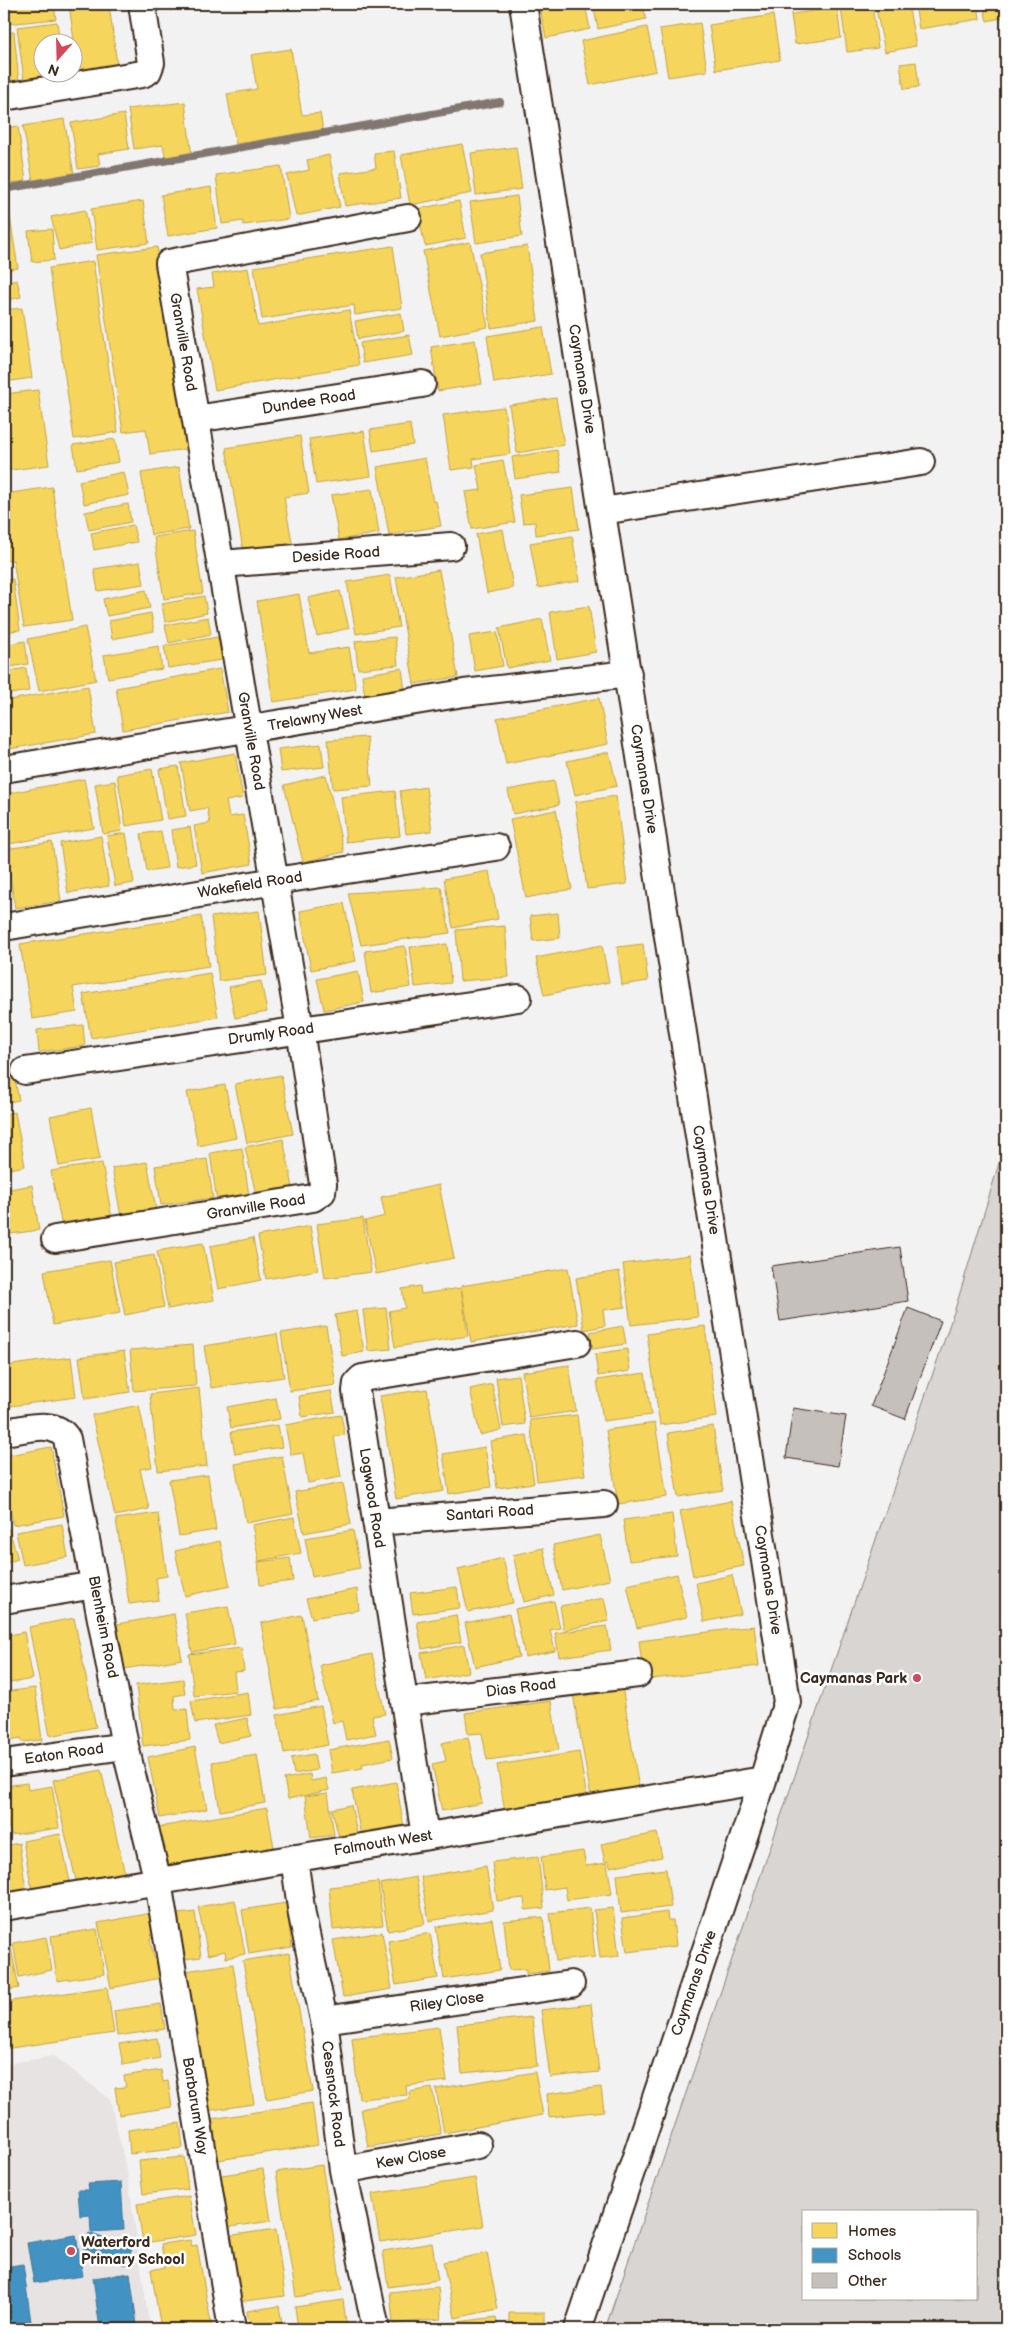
<svg xmlns="http://www.w3.org/2000/svg" width="1010" height="2333" font-family="'Balsamiq Sans',sans-serif">
<style>
.built{fill:#e6e3e2}
.green{fill:#d8d5d2;stroke:#8a8078;fill-rule:evenodd}
.homes{fill:#f6d55c;stroke:#bea249}
.schools{fill:#4393c3;stroke:#417492}
.lines{fill:none;stroke-linecap:round;stroke-linejoin:round}
.stream{stroke:#827770;stroke-width:8}
.building{fill:#c6c0bd;stroke:#3b2a1e}
.street-casing{stroke:#3b2a1e;stroke-width:30}
.street{stroke:#fff;stroke-width:26}
.poi-dot{fill:#d1495b;stroke:#fff;stroke-width:2}
.labels{text-anchor:middle;dominant-baseline:central;stroke-width:5;stroke-linejoin:round;paint-order:stroke}
.street-label{font-size:15px;fill:#3b2a1e;stroke:#fff}
.poi-label{font-size:15px;font-weight:bold;fill:#3b2a1e;stroke:#fff;text-anchor:end}
</style>
<rect width="100%" height="100%" fill="#f3f2f2"/>
<filter id="ink" filterUnits="userSpaceOnUse"><feTurbulence type="fractalNoise" baseFrequency=".02" numOctaves="2"/><feDisplacementMap in="SourceGraphic" scale="10" xChannelSelector="R" yChannelSelector="G"/><feConvolveMatrix kernelMatrix="1 2 1 2 8 2 1 2 1" color-interpolation-filters="sRGB"/></filter>
<g filter="url(#ink)">
<!-- built -->
<path class="built" d="M54 2056 110 2099 127 2172 150 2329H4V2064Z"/>
<!-- green -->
<path class="green" d="M1006 1140V2329H605L956 1306ZM804 2212H976V2299H804Z"/>
<!-- homes -->
<path class="homes" d="M4 4H54L56 19 6 24Z
M69 4H109L118 72 79 77Z
M539 4H585L590 29 546 38Z
M593 4H643L646 19 598 29Z
M872 4 878 48 847 52 841 8Z
M875 4H908L916 46 885 52Z
M915 4H978L980 19 919 29Z
M983 4H1006V17L987 21Z
M837 8 841 38 795 44 791 14Z
M773 15 780 60 716 70 709 25Z
M57 22 60 42H42V72H64L65 75 24 80 17 27Z
M700 23 707 71 668 77 660 29Z
M647 27 656 71 590 85 581 41Z
M14 32 19 82 4 84V33Z
M291 49 302 115 320 113 323 130 236 144 227 94 257 89 251 55Z
M916 62 919 87 904 89 900 64Z
M185 102 192 157 166 160 163 145 134 149 128 109Z
M124 114 129 149 98 154 100 166 78 169 71 123Z
M64 119 74 174 33 181 23 126Z
M18 126 26 181 4 184V128Z
M462 144 472 193 410 205 401 155Z
M516 147 522 189 476 195 471 153Z
M394 151 401 198 345 206 340 173 376 168 374 153Z
M329 155 340 207 296 216 287 175 309 170 307 160Z
M281 166 289 219 243 225V221L222 224 216 175Z
M211 187 217 228 168 236 161 195Z
M517 196 522 236 476 243 470 202Z
M143 201 149 243 97 250 91 209Z
M459 201 466 238 425 246 417 209Z
M85 210 92 243 59 250 51 217Z
M10 217 18 268 4 270V218Z
M52 229 54 260 32 262 28 231Z
M470 242 488 327 440 336 423 251Z
M393 246 402 308 355 315 354 305 262 319 254 267Z
M527 246 538 321 491 328 480 253Z
M157 247 187 449 150 454 146 429 123 432 96 255Z
M93 261 118 432 74 439 49 268Z
M248 268 258 326 349 310 359 365 215 390 197 289 214 287 212 274Z
M17 280 21 297 4 301V283Z
M22 308 32 378 4 382V310Z
M401 313 404 331 358 339 355 321Z
M543 327 551 374 494 383 487 336Z
M409 335 413 355 363 363 360 343Z
M475 340 482 384 438 391 431 347Z
M38 390 49 465 4 471V394Z
M556 398 564 445 517 453 509 405Z
M504 407 510 454 473 459 474 467 451 470 443 415Z
M410 424 413 445 373 451 370 430Z
M364 431 371 476 316 484 309 439Z
M300 436 309 493 284 497 293 548 244 556 226 448Z
M115 439 119 462 77 469 73 445Z
M557 450 561 472 515 479 512 457Z
M425 458 433 502 436 501 441 526 389 535 377 467Z
M503 460 515 522 472 529 465 492 481 490 476 465Z
M179 467 189 529 151 535 141 473Z
M124 472 129 495 84 504 79 481Z
M52 487 72 620 24 627 13 560 4 561V494Z
M573 488 579 529 536 535 535 522 523 523 519 495Z
M372 489 379 533 339 540 331 495Z
M128 504 131 522 89 530 85 512Z
M133 525 137 542 94 550 91 533Z
M503 529 513 588 487 593 476 534Z
M193 531 203 593 164 599 154 537Z
M572 536 580 581 538 588 530 543Z
M140 562 144 584 98 591 94 569Z
M439 570 458 677 414 684 396 577Z
M390 575 399 627 356 634 347 582Z
M13 579 20 630 4 632V580Z
M146 590 150 608 107 616 103 599Z
M340 591 349 628 317 636 308 598Z
M299 594 309 653 349 647 356 689 273 702 257 601Z
M204 596 207 613 165 622 162 604Z
M589 606 596 652 557 659 550 612Z
M151 613 154 631 112 639 109 621Z
M208 617 211 634 169 643 165 625Z
M542 619 550 660 507 668 499 628Z
M85 627 96 680 39 691 28 639Z
M497 632 503 666 475 671 469 636Z
M218 637 222 660 168 668 164 646Z
M395 637 398 665 358 669 355 641Z
M25 641 28 664 4 668V645Z
M159 646 162 669 108 678 104 655Z
M26 668 29 691 4 695V672Z
M402 668 405 691 365 697 362 675Z
M220 669 228 712 123 730 116 688Z
M88 686 96 734 4 750V701Z
M599 698 608 744 506 764 497 718Z
M367 737 372 786 333 789 328 740Z
M321 744 324 767 281 772 278 749Z
M609 752 617 786 575 795 567 761Z
M235 753 243 798 226 801 229 817 243 815 252 864 202 873 194 826 210 823 207 808 190 811 181 763Z
M178 766 186 816 167 819 159 769Z
M152 769 161 820 126 826 117 775Z
M326 775 344 852 303 862 284 785Z
M84 779 94 828 4 845V794Z
M115 781 122 831 103 834 95 784Z
M554 781 559 805 513 814 508 790Z
M426 787 432 831 406 834 400 791Z
M395 791 400 836 346 842 341 797Z
M616 796 627 884 587 889 575 802Z
M556 810 572 889 526 898 510 819Z
M190 827 196 864 176 867 171 830Z
M161 831 167 868 147 871 141 834Z
M126 833 134 883 115 886 107 836Z
M101 836 109 886 68 893 60 843Z
M52 842 61 901 15 908 6 849Z
M489 871 498 919 453 928 444 879Z
M441 887 450 933 361 945 348 893Z
M344 903 356 961 311 970 300 911Z
M259 911 267 975 219 981 211 917Z
M558 913 560 938 533 941 530 916Z
M201 916 209 966 73 987 77 1012 32 1019 20 944Z
M505 926 509 977 460 981 456 930Z
M447 944 451 983 415 987 410 947Z
M643 944 648 981 622 985 617 947Z
M602 945 609 982 544 995 536 958Z
M405 946 411 987 371 993 365 951Z
M358 971 364 1002 324 1010 317 979Z
M210 973 218 1017 91 1038 83 994Z
M261 981 267 1012 235 1018 229 987Z
M83 1025 85 1046 39 1052 37 1030Z
M4 1050H7L10 1071 4 1072Z
M14 1075 19 1100 4 1103V1077Z
M281 1075 293 1134 247 1143 235 1084Z
M225 1085 236 1138 198 1146 187 1092Z
M91 1108 100 1159 59 1166 50 1116Z
M15 1112 25 1166 4 1170V1114Z
M283 1139 293 1187 256 1195 245 1147Z
M242 1148 249 1196 217 1201 210 1153Z
M207 1159 213 1198 161 1205 155 1166Z
M147 1162 156 1209 121 1216 112 1168Z
M102 1163 112 1218 62 1227 51 1171Z
M32 1185 39 1230 4 1235V1190Z
M439 1185 454 1258 376 1274 365 1221 385 1216 381 1197Z
M363 1218 371 1272 325 1278 317 1224Z
M310 1226 318 1270 266 1279 258 1236Z
M253 1238 261 1280 218 1289 210 1246Z
M203 1243 214 1300 168 1309 157 1251Z
M154 1255 164 1307 125 1315 114 1262Z
M690 1255 698 1317 631 1325 623 1264Z
M110 1260 120 1313 53 1325 44 1271Z
M568 1268 578 1324 471 1342 461 1286Z
M619 1271 625 1307 603 1310 605 1326 584 1330 576 1278Z
M420 1286 421 1294 461 1288 468 1336 395 1347 389 1311 405 1308 402 1289Z
M386 1308 391 1349 368 1351 363 1310Z
M357 1311 364 1352 342 1356 335 1315Z
M326 1326 336 1385 290 1391 281 1333Z
M623 1326 626 1344 593 1349 590 1332Z
M705 1326 717 1417 660 1425 647 1334Z
M277 1334 284 1377 211 1388 204 1346Z
M193 1345 196 1386 134 1391 130 1350Z
M627 1349 630 1371 598 1376 595 1354Z
M124 1351 130 1392 85 1399 79 1357Z
M71 1357 76 1397 4 1407V1366Z
M569 1365 576 1411 529 1418 522 1372Z
M645 1373 651 1415 603 1421 597 1380Z
M518 1375 525 1424 503 1427 496 1378Z
M492 1384 501 1430 480 1435 470 1389Z
M199 1388 207 1466 158 1471 150 1394Z
M427 1389 444 1491 396 1499 380 1396Z
M331 1391 335 1412 302 1417 299 1396Z
M276 1398 280 1419 231 1428 227 1407Z
M139 1405 152 1467 140 1469 149 1509 115 1516 92 1415Z
M341 1415 345 1435 334 1437 341 1477 308 1483 303 1453 291 1455 285 1425Z
M577 1415 585 1475 537 1481 530 1420Z
M655 1423 667 1497 618 1504 606 1430Z
M278 1425 282 1447 235 1454 231 1432Z
M713 1426 723 1490 678 1497 668 1433Z
M527 1435 534 1483 497 1488 490 1441Z
M51 1447 64 1516 13 1525 4 1478V1456Z
M485 1447 491 1487 449 1494 443 1454Z
M282 1456 293 1514 246 1523 235 1464Z
M208 1475 216 1530 179 1536 169 1480Z
M343 1483 351 1524 304 1533 295 1492Z
M731 1501 744 1566 693 1576 680 1511Z
M158 1513 167 1576 156 1578 159 1600 129 1604 116 1519Z
M672 1514 677 1556 629 1561 623 1520Z
M294 1517 301 1553 259 1561 252 1525Z
M62 1524 68 1557 23 1565 16 1532Z
M9 1529 18 1559 4 1564V1530Z
M353 1530 360 1568 312 1577 305 1538Z
M600 1535 610 1580 562 1590 553 1545Z
M220 1541 230 1586 185 1596 175 1551Z
M543 1548 554 1595 524 1602 513 1555Z
M290 1558 293 1581 260 1585 258 1562Z
M503 1558 513 1603 468 1612 458 1569Z
M677 1574 687 1617 637 1628 627 1585Z
M732 1575 741 1614 704 1622 696 1583Z
M457 1587 460 1608 413 1614 410 1593Z
M357 1589 359 1610 312 1618 306 1599Z
M604 1598 609 1621 564 1630 560 1606Z
M554 1601 560 1628 550 1630 555 1651 525 1657 515 1609Z
M228 1606 235 1644 192 1652 185 1613Z
M174 1614 182 1659 124 1669 117 1624Z
M509 1614 519 1657 475 1667 465 1623Z
M302 1615 318 1701 277 1709 261 1623Z
M456 1615 461 1642 422 1649 417 1622Z
M74 1618 96 1727 50 1736 29 1627Z
M607 1626 611 1650 559 1657 555 1633Z
M754 1626 759 1666 644 1680 639 1641Z
M24 1632 33 1679 4 1684V1636Z
M464 1645 469 1672 426 1680 421 1653Z
M241 1648 244 1671 234 1672 236 1691 194 1696 189 1654Z
M372 1654 385 1714 372 1716 376 1734 346 1740 342 1721 333 1723 320 1665Z
M183 1679 185 1694 174 1696 175 1710 187 1709 190 1740 143 1746 136 1685Z
M622 1686 639 1789 591 1797 573 1694Z
M35 1688 42 1740 22 1742 21 1738 4 1741V1692Z
M248 1692 251 1715 195 1723 191 1701Z
M551 1701 559 1750 487 1760 482 1733 468 1734 465 1713Z
M321 1706 328 1745 284 1753 277 1715Z
M247 1718 251 1736 218 1743 213 1725Z
M468 1737 482 1803 442 1811 432 1764 446 1761 442 1743Z
M389 1739 393 1758 362 1764 363 1768 332 1773 328 1750Z
M195 1747 207 1809 160 1818 148 1757Z
M579 1752 587 1798 505 1812 497 1765Z
M314 1754 317 1770 294 1774 291 1758Z
M257 1755 265 1803 220 1811 212 1762Z
M101 1770 125 1874 77 1885 53 1780Z
M310 1774 311 1781 326 1778 329 1790 288 1799 284 1779Z
M396 1782 405 1832 362 1841 352 1790Z
M27 1783 28 1790 52 1786 59 1828 11 1835 9 1827 4 1828V1786Z
M328 1793 334 1835 311 1838 305 1796Z
M351 1805 358 1838 340 1842 332 1809Z
M267 1808 275 1853 167 1872 159 1827Z
M657 1833 662 1857 610 1867 609 1861 605 1862 601 1844Z
M60 1834 70 1882 32 1889 23 1841Z
M19 1843 27 1896 4 1900V1846Z
M583 1851 586 1866 607 1863 612 1894 567 1900 565 1887 545 1890 541 1857Z
M538 1857 544 1908 525 1910 524 1898 497 1901 492 1862Z
M486 1866 493 1910 429 1921 421 1877Z
M666 1869 671 1907 621 1913 617 1875Z
M416 1877 425 1924 388 1931 380 1884Z
M378 1882 383 1925 333 1930 329 1887Z
M235 1900 245 1954 226 1958 225 1951 208 1955 198 1907Z
M286 1903 292 1947 249 1954 242 1910Z
M590 1908 595 1957 556 1961 550 1913Z
M613 1908 619 1956 600 1958 594 1910Z
M195 1912 201 1957 177 1960 171 1915Z
M667 1912 668 1920H673L676 1946 627 1952 622 1918Z
M152 1913 157 1937 150 1939 154 1958 161 1957 165 1977 111 1988 98 1923Z
M543 1917 549 1971 526 1974V1969L509 1970 504 1921Z
M492 1919 500 1970 444 1979 436 1927Z
M97 1929 104 1974 57 1981 51 1936Z
M382 1932 392 1989 343 1997 333 1940Z
M430 1933 438 1978 396 1985 388 1941Z
M46 1937 52 1970 19 1977 13 1943Z
M9 1938 19 1988 4 1991V1939Z
M289 1953 313 2091 267 2099 243 1961Z
M233 1964 254 2104 205 2111 185 1971Z
M107 1987 114 2033 4 2049V2002Z
M161 2004 165 2029 117 2036 114 2011Z
M591 2004 599 2072 550 2077 541 2010Z
M532 2017 537 2066 462 2073 457 2025Z
M439 2027 447 2081 406 2086 407 2095 359 2099 352 2038Z
M157 2038 160 2058 123 2065 119 2044Z
M161 2070 163 2082 168 2081 172 2107 119 2115 115 2088 126 2087 124 2076Z
M535 2072 543 2115 444 2133 436 2089Z
M601 2087 604 2111 549 2117 547 2094Z
M432 2088 441 2134 368 2147 361 2109 410 2099 409 2092Z
M312 2103 318 2145 218 2160 212 2119Z
M180 2123 183 2148 130 2154 128 2130Z
M184 2157 188 2189 143 2194 139 2161Z
M322 2165 342 2290 296 2297 276 2172Z
M263 2169 271 2221 223 2228 215 2176Z
M475 2178 483 2226 380 2242 372 2194Z
M189 2196 196 2235 143 2243 137 2204Z
M276 2229 285 2296 236 2302 227 2236Z
M190 2240 192 2246 197 2245 212 2329H161L151 2270 165 2267 161 2244Z
M432 2243 438 2280 388 2287 383 2251Z
M487 2253 498 2309 455 2318 443 2262Z
M438 2287 441 2319 393 2324 390 2292Z
M343 2300 347 2329H298L295 2307Z
M279 2306 283 2328 250 2329 247 2311Z
M509 2313H545V2329H509Z
M496 2317 498 2329H442V2324Z"/>
<!-- schools -->
<path class="schools" d="M121 2182 124 2230 91 2232 90 2215 80 2216 78 2190H89L88 2184Z
M89 2233 132 2249 126 2265 83 2248Z
M76 2235 83 2276 34 2283 27 2243Z
M23 2264 32 2329H4V2267Z
M130 2273 137 2325 100 2329 93 2278Z"/>
<g class="lines">
<!-- stream -->
<path class="stream" d="M4 189 500 102"/>
</g>
<!-- building -->
<path class="building" d="M900 1247 908 1301 780 1321 771 1266Z
M908 1308 941 1321 905 1419 871 1406Z
M793 1408 846 1416 838 1466 786 1458Z"/>
<g class="lines">
<!-- street casing -->
<g class="street-casing">
<path id="street" d="M523 4 787 1702 763 1780 578 2329
M4 97 142 74 148 71 151 63 142 4
M196 419 422 384
M602 511 921 462
M221 564 451 546
M4 769 464 693 628 674
M4 927 275 881 496 847
M25 1071 518 998
M55 1239 313 1198 322 1192 323 1184 300 1029 169 263 408 218
M4 1432C24 1430 55 1418 67 1439L125 1746 158 1882 232 2329
M376 1522 604 1504
M4 1600 95 1585
M404 1702 638 1674
M4 1763 125 1746
M425 1836 356 1391 357 1383 362 1378 577 1343
M294 1858 302 1915 324 2020 343 2170 376 2329
M4 1907 763 1780
M324 2020 571 1984
M343 2170 478 2145"/>
</g>
<!-- street -->
<use href="#street" class="street"/>
</g>
</g>
<!-- markers -->
<g class="poi-dot">
<circle cx="917" cy="1678" r="5"/>
<circle cx="71" cy="2251" r="5"/>
</g>
<g class="labels">
<!-- street labels -->
<g class="street-label">
<text transform="translate(183 342) rotate(80)">Granville Road</text>
<text transform="translate(582 379) rotate(81)">Caymanas Drive</text>
<text transform="translate(309 402) rotate(-9)">Dundee Road</text>
<text transform="translate(336 555) rotate(-4)">Deside Road</text>
<text transform="translate(315 718) rotate(-10)">Trelawny West</text>
<text transform="translate(251 741) rotate(80)">Granville Road</text>
<text transform="translate(644 779) rotate(81)">Caymanas Drive</text>
<text transform="translate(250 885) rotate(-9)">Wakefield Road</text>
<text transform="translate(271 1034) rotate(-8)">Drumly Road</text>
<text transform="translate(706 1180) rotate(81)">Caymanas Drive</text>
<text transform="translate(256 1207) rotate(-9)">Granville Road</text>
<text transform="translate(372 1498) rotate(81)">Logwood Road</text>
<text transform="translate(490 1513) rotate(-4)">Santari Road</text>
<text transform="translate(768 1580) rotate(81)">Caymanas Drive</text>
<text transform="translate(103 1627) rotate(79)">Blenheim Road</text>
<text transform="translate(521 1688) rotate(-7)">Dias Road</text>
<text transform="translate(64 1754) rotate(-8)">Eaton Road</text>
<text transform="translate(383 1843) rotate(-9)">Falmouth West</text>
<text transform="translate(694 1983) rotate(-71)">Caymanas Drive</text>
<text transform="translate(447 2002) rotate(-8)">Riley Close</text>
<text transform="translate(333 2094) rotate(83)">Cessnock Road</text>
<text transform="translate(195 2106) rotate(81)">Barbarum Way</text>
<text transform="translate(411 2158) rotate(-10)">Kew Close</text>
</g>
<!-- poi labels -->
<g class="poi-label">
<text x="907" y="1678">Caymanas Park</text>
<text x="81" y="2242" text-anchor="start">Waterford<tspan x="81" dy="17">Primary School</tspan></text>
</g>
</g>
<!-- margin -->
<rect width="1010" height="2333" fill="none" stroke="#fff" stroke-width="20"/>
<rect x="10" y="10" width="990" height="2313" fill="none" stroke="#3b2a1e" stroke-width="2" filter="url(#ink)"/>
<!-- legend -->
<rect x="802" y="2210" width="175" height="90" fill="#ffffff" stroke="#b1aaa5"/>
<rect x="812" y="2223" width="25" height="15" fill="#f6d55c" stroke="#b1aaa5"/>
<text x="848" y="2236" font-size="15" fill="#3b2a1e">Homes</text>
<rect x="812" y="2248" width="25" height="15" fill="#4393c3" stroke="#b1aaa5"/>
<text x="848" y="2260" font-size="15" fill="#3b2a1e">Schools</text>
<rect x="812" y="2273" width="25" height="15" fill="#c6c0bd" stroke="#b1aaa5"/>
<text x="848" y="2286" font-size="15" fill="#3b2a1e">Other</text>
<!-- north arrow -->
<g transform="translate(58 58) rotate(200)"><circle r="24" fill="#ffffff" stroke="#b1aaa5"/>
<path d="M0-4L9 19L0 12L-9 19Z" fill="#d1495b"/>
<text y="-8" font-size="14" font-weight="bold" text-anchor="middle" fill="#3b2a1e">N</text>
</g>
</svg>
